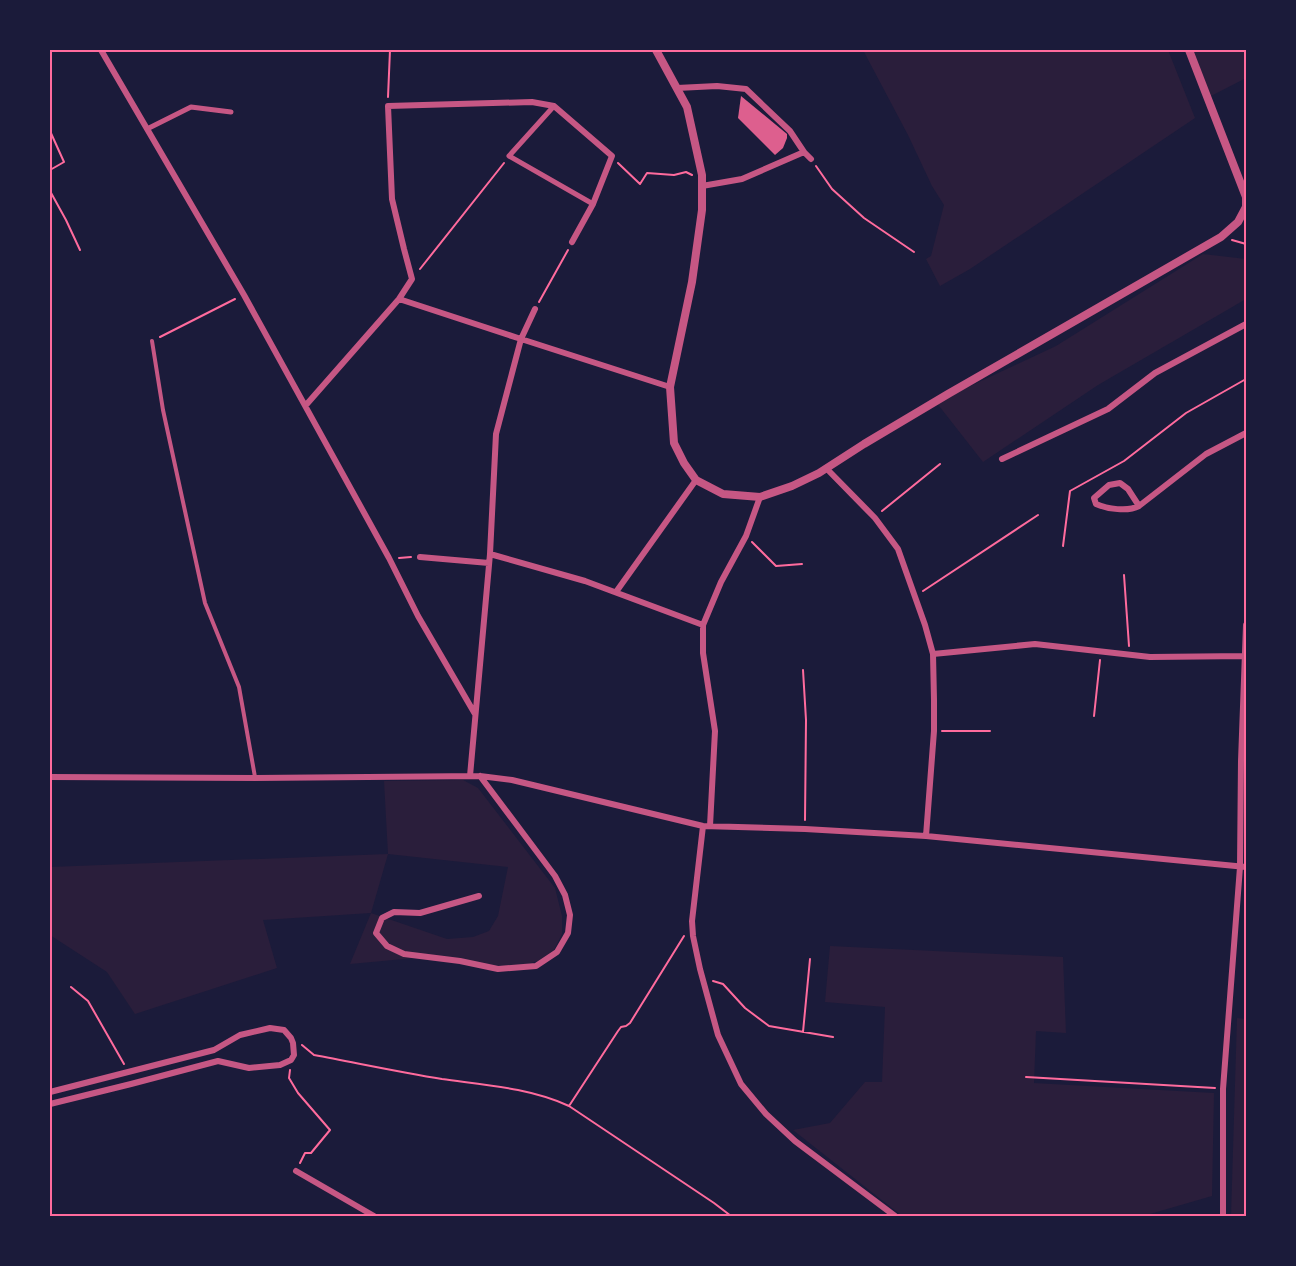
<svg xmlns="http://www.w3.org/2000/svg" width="1296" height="1266" font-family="Commissioner,sans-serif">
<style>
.green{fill:#2a1e3b;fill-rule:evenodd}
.building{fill:#dd5f8e}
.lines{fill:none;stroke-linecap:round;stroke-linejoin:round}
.path{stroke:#ff6b9d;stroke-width:2}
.service{stroke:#c65784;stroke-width:4}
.pedestrian{stroke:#c65784;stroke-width:5}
.minor{stroke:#c65784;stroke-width:6}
.tertiary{stroke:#c65784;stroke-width:8}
.neatline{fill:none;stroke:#ff6b9d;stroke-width:2}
</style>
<rect width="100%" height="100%" fill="#1b1b3a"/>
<!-- green -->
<path class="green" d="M863 50H1168L1195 118 970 269 940 286 926 259 931 256 944 205 932 186 908 135Z
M1193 50H1246V78L1211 96Z
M1203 254 1246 259V299L1098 385 983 462 936 402 1056 346Z
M463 780 478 788 555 888 562 916V934L554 950 538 961 515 967 415 958 350 964 371 913 263 920 277 968 135 1014 107 972 50 935V867L388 854 384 781ZM388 854 508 867 498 916 489 931 473 937 447 939 371 913Z
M830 946 1063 957 1066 1033 1036 1031 1034 1083 1214 1093 1212 1196 1143 1216H902L793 1130 830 1123 865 1082H882L885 1007 825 1002Z
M1237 1018 1246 1019V1216H1231Z"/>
<!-- building -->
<path class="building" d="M741 96 787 134V138L783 148 775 155 738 118Z"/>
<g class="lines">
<!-- path -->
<path class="path" d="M388 97 390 50
M50 131 64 162 50 170
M618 163 640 184 647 173 674 175 686 172 692 175
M816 166 832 189 864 218 914 252
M50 191 66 220 80 250
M1232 240 1246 244
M420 269 504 163
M539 302 568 250
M160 337 235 299
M882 511 940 464
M752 542 776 566 802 564
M1063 546 1070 491 1124 461 1186 413 1246 379
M399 558 411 557
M1124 575 1129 646
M923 591 1038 515
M803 670 806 720 805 820
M1094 716 1100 660
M942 731H990
M713 981 723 984 745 1008 769 1026 833 1037
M71 987 88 1001 124 1064
M803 1032 810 959
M302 1045 314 1055C357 1063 399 1072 442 1079 485 1085 530 1088 569 1106L714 1203 731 1216
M290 1070 289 1078 298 1093 330 1130 311 1153H305L300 1163
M1026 1077 1215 1088
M569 1106 618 1031 621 1027 626 1026 630 1023 684 936"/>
<!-- service -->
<path class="service" d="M152 341 163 410 205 603 239 687 255 777"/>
<!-- pedestrian -->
<path class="pedestrian" d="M554 106 509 156 593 204
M147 129 191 107 231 112"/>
<!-- minor -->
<path class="minor" d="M101 50 244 295 389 558 418 616 475 714
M677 88 717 86 746 89 790 131 804 152
M702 186 742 179 804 152 811 159
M399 299 521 339 670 387
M306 405 399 299 412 279 404 249 392 199 388 106 532 102 554 106 612 156 593 204 572 242
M1002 459 1108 409 1155 373 1246 324
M826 468 875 518 898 549 925 625 933 654 934 700V731L926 836
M1139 506 1128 489 1120 483 1109 485 1094 498 1096 504C1107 509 1128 512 1139 506L1206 454 1246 433
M490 554 585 581 703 625
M420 557 489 563
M616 592 696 480
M933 654 1035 644 1150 657 1246 656
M470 776 490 554 496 434 521 339 535 309
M50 777 255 778 480 776 512 780 703 826 805 829 926 836 1246 867
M703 826 692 921 693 936 700 969 718 1035 741 1084 766 1114 795 1141 895 1216
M710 826 715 731 703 653V625L721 582 746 536 760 497
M479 896 420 913 394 912 382 918 376 933 387 946 404 954 460 961 498 969 536 966 557 952 568 933 570 915 565 895 555 876 480 776
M50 1092 214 1050 240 1035 270 1028 284 1030 291 1038 293 1043 294 1055 291 1060 280 1065 249 1068 218 1061 131 1084 50 1104
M296 1171 374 1216
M1223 1216V1089L1240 867 1241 761 1246 625"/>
<!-- tertiary -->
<path class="tertiary" d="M656 50 687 107 702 175V210L692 282 670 387 674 443 684 463 696 480 723 494 760 497 792 486 819 473 864 444 948 394 1221 237 1238 222 1246 207V197L1189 50"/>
</g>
<!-- border -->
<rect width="1296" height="1266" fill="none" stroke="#1b1b3a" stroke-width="102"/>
<rect x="51" y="51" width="1194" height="1164" class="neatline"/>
</svg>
